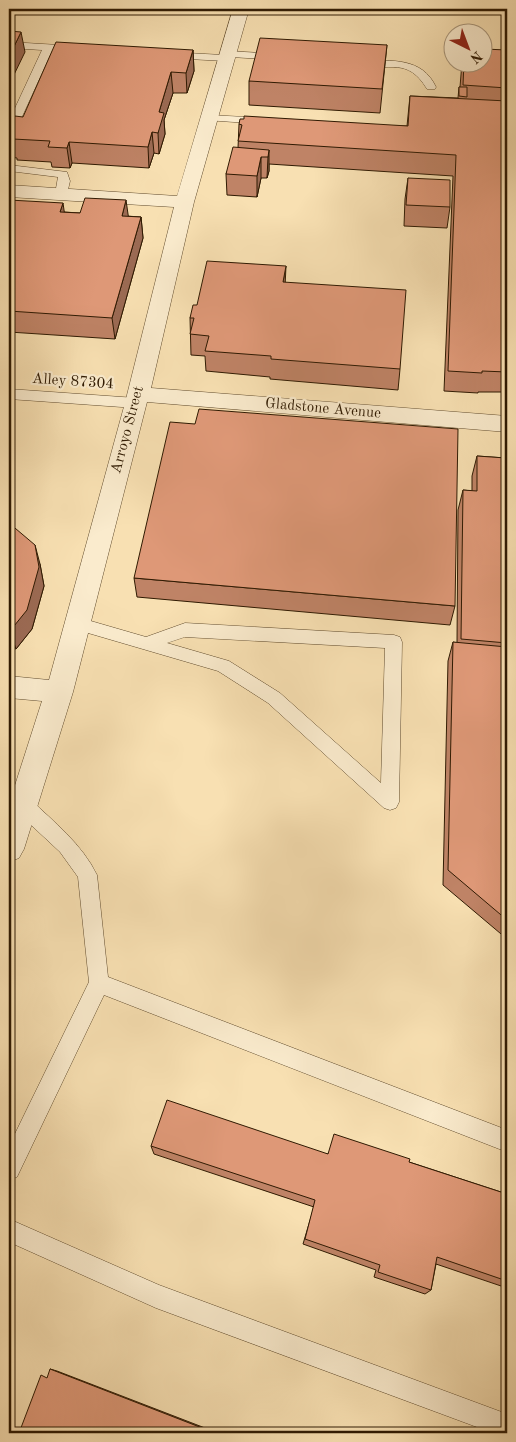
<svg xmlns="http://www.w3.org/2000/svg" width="516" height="1442" font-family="'Old Standard TT',serif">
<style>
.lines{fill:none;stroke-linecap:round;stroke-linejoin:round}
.lane-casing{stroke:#614c2e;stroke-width:1}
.street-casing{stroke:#614c2e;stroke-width:1}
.lane{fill:#faebcd;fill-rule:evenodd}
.street{fill:#faebcd;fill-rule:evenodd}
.wall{fill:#bf8366;stroke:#2f1a02}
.shaded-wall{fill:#9b6a53;stroke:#2f1a02}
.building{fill:#de9877;stroke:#2f1a02}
.labels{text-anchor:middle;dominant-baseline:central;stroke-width:4.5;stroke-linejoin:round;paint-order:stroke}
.street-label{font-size:15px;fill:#2f1a02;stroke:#faebcd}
</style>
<rect width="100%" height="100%" fill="#f8e0b2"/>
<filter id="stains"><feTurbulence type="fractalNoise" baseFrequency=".004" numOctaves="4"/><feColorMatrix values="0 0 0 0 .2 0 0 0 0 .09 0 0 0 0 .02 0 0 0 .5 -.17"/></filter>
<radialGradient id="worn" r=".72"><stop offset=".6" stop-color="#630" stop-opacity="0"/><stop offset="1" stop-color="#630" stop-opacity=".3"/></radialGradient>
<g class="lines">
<!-- lane casing -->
<g class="lane-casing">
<path id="lane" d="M9 42 76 46 81 49 76 52 52 51 15 132 9 135V121L42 50 9 48Z
M228 51 279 54 284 57 279 60 231 57 230 60 226 61 169 58 164 55 169 52 223 55 224 52Z
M363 60C392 61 422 57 436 87L435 89H427C407 56 390 72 359 65L358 63Z
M209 115 263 118 269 121 263 124 205 120 203 118 205 116Z
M9 165 67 172 70 181 67 194 61 198 55 194 58 177 9 171Z
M9 389 136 398 141 400 143 403 141 406 136 408 9 399Z
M77 617 146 637 185 623 394 635 400 637 402 642 399 802 396 808 390 810 384 808 268 703 218 671 71 628 69 623 71 618ZM185 637 385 648 381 783 280 693 229 661 167 643Z
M23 797 30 799C54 822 82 844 97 875L108 977 507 1130V1152L104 995 17 1177 9 1180V1146L89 982 78 877 60 852 16 811 14 805 16 799Z
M9 1219 159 1285 507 1414V1433H493L156 1308 9 1242Z"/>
</g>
<!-- street casing -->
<g class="street-casing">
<path id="street" d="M233 9H249L194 202 151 388 507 416V432L147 402 73 692 24 849 19 858 9 862V804L42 701 9 698V676L49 680 125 403 174 207 9 197V185L177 196Z"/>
</g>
<!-- lane -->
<use href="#lane" class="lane"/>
<!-- street -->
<use href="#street" class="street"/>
</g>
<!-- wall -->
<path class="wall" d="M387 45 380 113 249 105V81Z
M193 50 194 71 187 93H173L164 120 165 134 159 154 154 153 149 168 72 163 70 168 52 167 51 162 17 160V158L10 157 9 152V130Z
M507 50V392H478V393L444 391 453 176 269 164V171L267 178H261L257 197 227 195 226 174 238 148 239 124 407 126 410 96 458 98 459 87H460L462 62H484Z
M408 178 450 207 447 228 404 226 405 199Z
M9 200 64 212 141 217 143 238 115 339 9 332Z
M285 282 400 369 398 390 270 379V377L206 371 205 356 191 355 190 318 197 305Z
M507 453V939L443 885 448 661 453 642 457 643 458 510 463 490 472 491V476L477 456 505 458Z
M9 523 40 564 44 586 32 629 16 649 9 648Z
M134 578 455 606 450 625 137 597Z
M151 1146 328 1154 409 1162 507 1194V1288L436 1264 431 1290 425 1294 374 1277 376 1270 303 1244 314 1207 154 1154Z"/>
<!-- shaded-wall -->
<path class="shaded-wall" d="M21 32 25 52 9 85V57Z
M193 50 194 71 187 93 186 73Z
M171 72 173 93 164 120 165 134 159 154 158 133 159 112Z
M152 132 154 153 149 168 148 147Z
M69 142 72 163 70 168 67 148Z
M269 150V171L267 178 268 157Z
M261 157V178L257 197V176Z
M126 200 129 221 122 216Z
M63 203 66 224 60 212Z
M141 217 143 238 115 339 112 318Z
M286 266 285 287 283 282Z
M35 545 40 564 44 586 32 629 16 649 10 631Z
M50 1369 57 1371 218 1433H215Z"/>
<!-- building -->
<path class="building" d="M9 31 21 32 9 57Z
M260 38 387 45 382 89 249 81Z
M56 42 193 50 186 73 171 72 159 112 164 113 158 133 152 132 148 147 69 142 67 148 48 147 50 141 13 139 14 137H9V130L15 116 23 117Z
M484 49 507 50V88L463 85 464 62H484Z
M459 87H467V97L459 96Z
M410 96 507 101V372L482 371V373L448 371 456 155 238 141 242 125 239 124 240 119H244V116L408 126Z
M233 147 269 150 268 157H261L257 176 226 174Z
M408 178 450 180V207L406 205Z
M85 198 126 200 122 216 141 217 112 318 9 311V200L63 203 60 212 80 213Z
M207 261 286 266 283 282 406 290 400 369 271 359V356L205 351 209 336 190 334 194 318H190L193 305H197Z
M199 409 458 429 455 606 134 578 170 422 195 424Z
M507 453V643L461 639 463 490 477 491V456L506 458Z
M9 523 35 545 39 567 27 610 10 631 9 630Z
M453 642 507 647V920L448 870Z
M167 1100 328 1154 334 1134 410 1159 409 1162 507 1194V1281L437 1257 431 1290 378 1272 380 1265 305 1239 315 1200 151 1146Z
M50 1369 215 1433H19L41 1375 47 1378Z"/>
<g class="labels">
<!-- street labels -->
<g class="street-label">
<text transform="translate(73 382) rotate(4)">Alley 87304</text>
<text transform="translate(323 409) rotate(5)">Gladstone Avenue</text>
<text transform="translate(128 430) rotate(-75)">Arroyo Street</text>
</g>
</g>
<!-- margin -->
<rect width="516" height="1442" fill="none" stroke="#f8e0b2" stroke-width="30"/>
<rect x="10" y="10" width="496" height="1422" fill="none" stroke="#2f1a02" stroke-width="2.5"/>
<rect x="15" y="15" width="486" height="1412" fill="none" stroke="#2f1a02"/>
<!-- north arrow -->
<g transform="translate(468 48) rotate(138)"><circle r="24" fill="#faebcd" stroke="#a9977c"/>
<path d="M0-4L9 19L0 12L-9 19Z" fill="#8f2418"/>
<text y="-8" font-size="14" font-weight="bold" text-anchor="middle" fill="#2f1a02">N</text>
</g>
<rect width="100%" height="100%" filter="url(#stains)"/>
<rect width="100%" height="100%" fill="url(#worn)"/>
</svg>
